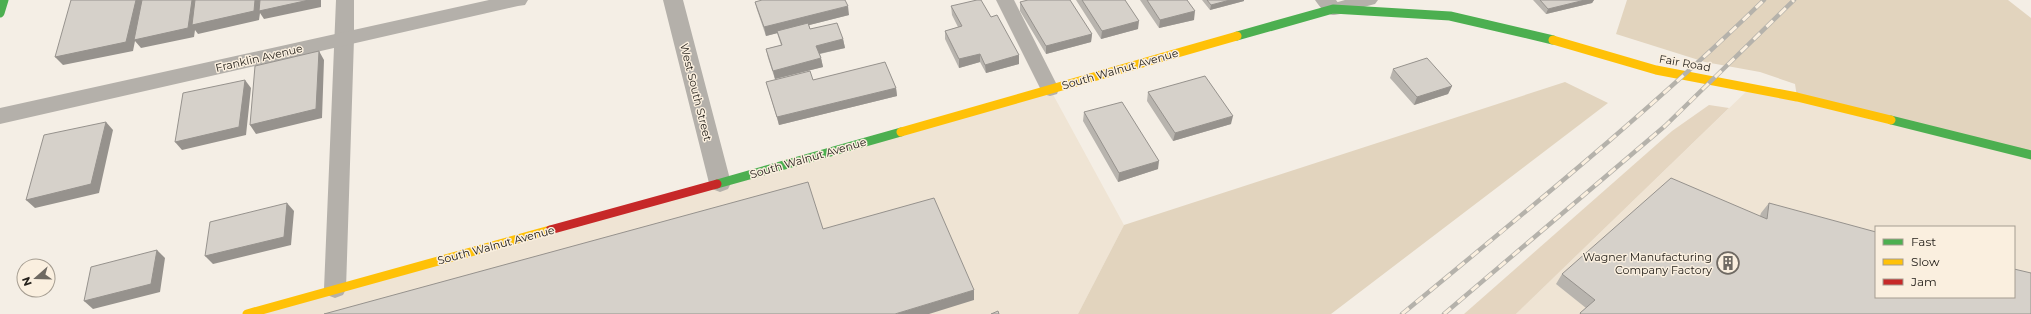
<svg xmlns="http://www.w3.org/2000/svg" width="2031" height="314" font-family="Montserrat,sans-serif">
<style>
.built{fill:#efe4d4;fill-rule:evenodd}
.green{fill:#e4d5c0}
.forest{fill:#e2d4be}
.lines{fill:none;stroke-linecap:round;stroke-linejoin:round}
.lane{fill:#b4b0aa;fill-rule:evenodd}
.street{fill:#b4b0aa;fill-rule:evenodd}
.fast{stroke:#4caf50;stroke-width:9}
.slow{stroke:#ffc107;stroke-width:9}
.jam{stroke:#c62828;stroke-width:9}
.rail-casing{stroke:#b5b2ab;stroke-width:4.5}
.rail{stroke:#faefdf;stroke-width:3;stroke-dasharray:9;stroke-linecap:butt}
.wall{fill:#b8b4ae}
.shaded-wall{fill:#96928d}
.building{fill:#d6d1ca;stroke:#96928d}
.labels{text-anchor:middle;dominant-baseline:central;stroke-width:3;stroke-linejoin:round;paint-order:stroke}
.street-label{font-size:11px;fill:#26221c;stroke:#faefdf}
.poi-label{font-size:11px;fill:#26221c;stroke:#faefdf;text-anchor:end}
</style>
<rect width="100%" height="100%" fill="#f4eee5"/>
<!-- built -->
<path class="built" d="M1751 87 2031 155V314H1516ZM1876 227H2014V297H1876Z
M1050 89 1124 225 1078 314H247Z"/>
<!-- green -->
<path class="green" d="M1709 105 1729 108 1516 314H1464L1672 131Z"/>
<!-- forest -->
<path class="forest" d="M1627 0H2008L2031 18V155L1797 97 1795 84 1760 72 1705 62 1616 34Z
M1565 82 1608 103 1331 314H1078L1124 225Z"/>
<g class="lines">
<!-- lane -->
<path class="lane" d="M336 0H354V39L346 289 343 295 335 298 327 295 324 289Z
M996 0H1014L1059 89 1057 94 1050 96 1043 94Z
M1345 0H1378L1375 4 1333 15 1327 13 1324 9 1327 5Z"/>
<!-- street -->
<path class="street" d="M489 0H528L525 5 518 6 0 124V108Z
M663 0H683L731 183 728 189 720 192 712 189 709 183Z
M1315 0H1336L1343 9 1340 14C1327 17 1322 10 1315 0Z"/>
<!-- fast -->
<path class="fast" d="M0 13 4 0
M1237 36 1333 9 1450 16 1553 40
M1891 120 2031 155
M717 184 901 132"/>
<!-- slow -->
<path class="slow" d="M1553 40 1656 70 1797 97 1891 120
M901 132 1237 36
M247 314 550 230"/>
<!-- jam -->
<path class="jam" d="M550 230 717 184"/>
<!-- rail casing -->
<g class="rail-casing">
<path id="rail" d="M1402 314C1525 212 1649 112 1764 0
M1444 314 1665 126 1794 0"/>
</g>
<!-- rail -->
<use href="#rail" class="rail"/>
</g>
<!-- wall -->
<path class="wall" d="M1076 0H1125L1138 29 1101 39Z
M1140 0H1187L1194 20 1159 28Z
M1202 0H1244V1L1210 10Z
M1533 0H1594L1592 3 1546 14Z
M755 2 849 15 809 25 810 29 843 39 845 48 820 54 823 67 775 79 768 58 766 49 781 45 777 33 766 36 757 10Z
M1020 2 1092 34 1091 42 1046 54 1020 11Z
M951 6 991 17 1019 55V64L986 73 980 62 959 68 945 39V31L958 27 952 15Z
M1393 69 1452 86 1448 94 1414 105 1390 78Z
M813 80 896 88 897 96 779 125 766 82Z
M1148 92 1231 124 1173 141 1147 101Z
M1084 112 1158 169 1118 182 1083 121Z
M1769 203 2031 314H1579L1586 308 1556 284 1562 274 1760 216 1761 213Z"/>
<!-- shaded-wall -->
<path class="shaded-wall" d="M136 0H321V7L264 19 260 13 259 20 198 34 195 30 194 37 141 48 135 41 133 51 63 65 55 57Z
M1230 0H1244V1L1210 10 1211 5Z
M1585 0H1594L1592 3 1546 14 1548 9Z
M848 6 849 15 766 36 764 27Z
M1195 11 1194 20 1159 28 1160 20Z
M1139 21 1138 29 1101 39 1102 31Z
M1092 34 1091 42 1046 54V46Z
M843 39 845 48 818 54 816 46Z
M319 51 324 60 322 118 256 134 250 125Z
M980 54V62L959 68V59Z
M1019 55V64L986 73 985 65Z
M821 58 823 67 775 79 773 71Z
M245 80 251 88 246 135 182 150 175 142Z
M1452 86 1448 94 1414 105 1417 97Z
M896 88 897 96 779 125 777 117Z
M1233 116 1231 124 1173 141 1175 133Z
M106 122 113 130 99 193 35 208 26 200Z
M1159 161 1158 169 1118 182 1119 173Z
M287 203 294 211 291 245 213 264 205 256Z
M157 250 165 258 160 292 93 309 84 301Z
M974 290V300L929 314H895Z"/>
<!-- building -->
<path class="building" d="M71 0H136L126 42 55 57Z
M142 0H192L188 28 134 40Z
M195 0H255L254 11 192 25Z
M260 0H309L259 11Z
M762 0H845L848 6 764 27 755 2Z
M977 0H981L991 17 997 15 1019 55 985 65 980 54 959 59 945 31 962 26 951 6Z
M1028 0H1070L1092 34 1046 46 1020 2Z
M1082 0H1125L1139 21 1102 31Z
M1147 0H1187L1195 11 1160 20Z
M1207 0H1230L1211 5Z
M1540 0H1585L1548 9Z
M808 23 810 29 837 23 843 39 816 46 821 58 773 71 766 49 782 45 777 31Z
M319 51 316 109 250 125 255 66Z
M1427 58 1452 86 1417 97 1393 69Z
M885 62 896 88 777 117 766 82 810 71 813 80Z
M1205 76 1233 116 1175 133 1148 92Z
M245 80 239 127 175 142 183 93Z
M1122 102 1159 161 1119 173 1084 112Z
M106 122 91 184 26 200 44 135Z
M1671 178 1767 219 1769 203 1876 232V297H2014V269L2031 273V314H1581L1580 313 1595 300 1562 274Z
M808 182 823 229 934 198 974 290 895 314H324Z
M287 203 284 237 205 256 210 222Z
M157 250 151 284 84 301 91 267Z
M998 311 999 314H991Z"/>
<!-- icons -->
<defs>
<g id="building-ring" transform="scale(1.15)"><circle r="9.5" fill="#faefdf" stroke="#6e6962" stroke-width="1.5"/><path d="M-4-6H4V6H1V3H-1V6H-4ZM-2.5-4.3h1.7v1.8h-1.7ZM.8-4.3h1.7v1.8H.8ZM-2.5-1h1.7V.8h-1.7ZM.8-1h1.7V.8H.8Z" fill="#6e6962"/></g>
</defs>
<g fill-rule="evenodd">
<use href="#building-ring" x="1728" y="263"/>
</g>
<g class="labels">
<!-- street labels -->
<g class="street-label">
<text transform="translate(259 58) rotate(-13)">Franklin Avenue</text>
<text transform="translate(1685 63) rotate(10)">Fair Road</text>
<text transform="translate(1120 69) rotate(-16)">South Walnut Avenue</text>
<text transform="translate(696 92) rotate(76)">West South Street</text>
<text transform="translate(808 158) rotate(-16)">South Walnut Avenue</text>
<text transform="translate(496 245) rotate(-15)">South Walnut Avenue</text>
</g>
<!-- poi labels -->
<g class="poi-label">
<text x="1712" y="257">Wagner Manufacturing<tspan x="1712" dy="13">Company Factory</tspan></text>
</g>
</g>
<!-- legend -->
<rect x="1875" y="226" width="140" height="72" fill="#faefdf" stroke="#a59d91"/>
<rect x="1883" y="239" width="20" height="6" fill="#4caf50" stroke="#a59d91"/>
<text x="1911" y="246" font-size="12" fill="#26221c">Fast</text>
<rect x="1883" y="259" width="20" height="6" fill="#ffc107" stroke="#a59d91"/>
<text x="1911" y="266" font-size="12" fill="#26221c">Slow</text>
<rect x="1883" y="279" width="20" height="6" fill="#c62828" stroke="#a59d91"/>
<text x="1911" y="286" font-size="12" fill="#26221c">Jam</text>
<!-- north arrow -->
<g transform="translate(36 278) rotate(250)"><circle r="19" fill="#faefdf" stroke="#a59d91"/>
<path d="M0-3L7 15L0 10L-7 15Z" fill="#6e6962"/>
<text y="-6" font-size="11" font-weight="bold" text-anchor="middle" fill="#26221c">N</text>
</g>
</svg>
